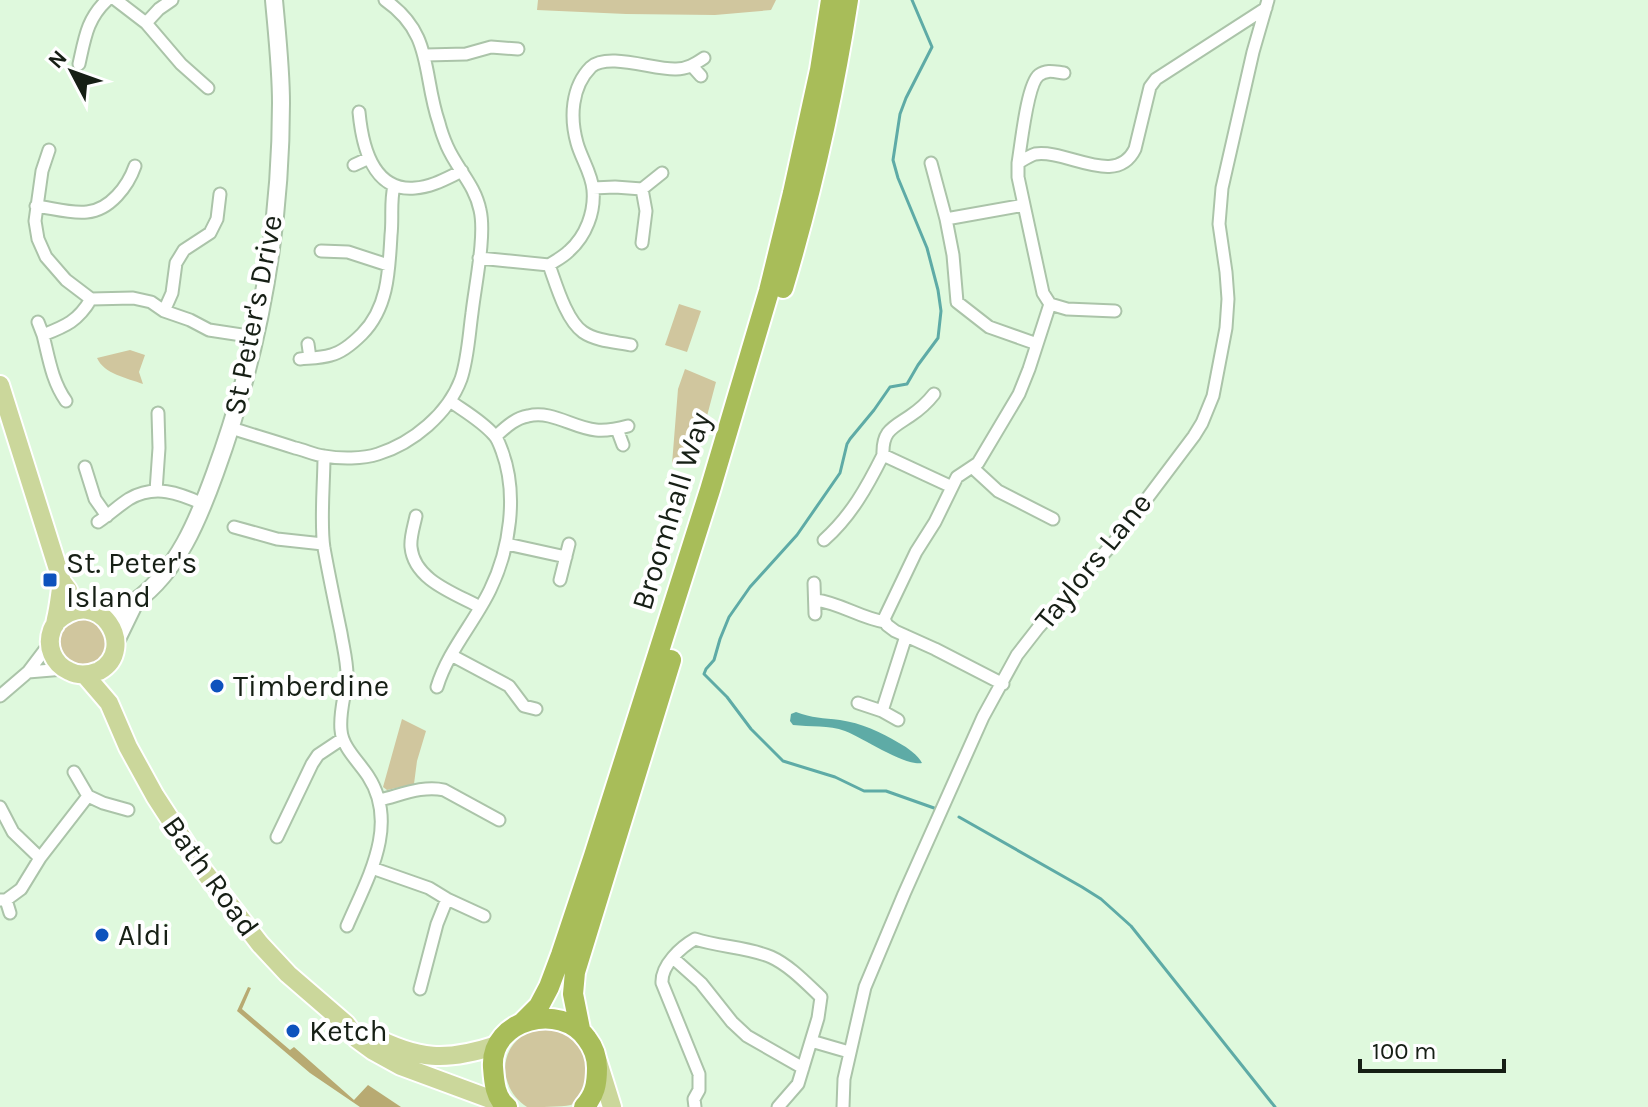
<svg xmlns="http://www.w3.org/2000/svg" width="1648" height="1107" font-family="Karla,sans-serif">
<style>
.green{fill:#d0c69e}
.forest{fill:#b8aa72}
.water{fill:#5eaba6}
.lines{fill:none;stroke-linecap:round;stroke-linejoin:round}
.stream{stroke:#5eaba6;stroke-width:3}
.street-casing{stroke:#abc4a9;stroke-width:15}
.secondary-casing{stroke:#abc4a9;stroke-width:20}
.primary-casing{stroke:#fff;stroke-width:22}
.highway-casing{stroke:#fff;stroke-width:24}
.street{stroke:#fff;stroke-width:11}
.secondary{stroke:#fff;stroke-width:16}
.primary{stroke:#cbd79b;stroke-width:18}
.highway{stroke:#a8bd59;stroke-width:20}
.poi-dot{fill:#0e52bd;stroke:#fff;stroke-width:3}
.labels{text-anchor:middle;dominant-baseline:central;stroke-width:8;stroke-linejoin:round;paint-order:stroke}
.street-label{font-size:30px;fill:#161f15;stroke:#fff}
.poi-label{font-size:30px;fill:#161f15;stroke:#fff;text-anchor:start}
</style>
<rect width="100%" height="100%" fill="#dff9dd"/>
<!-- green -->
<path class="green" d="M538 0H776L771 10 715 15 626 14 537 10Z
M679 304 701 311 687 352 665 345Z
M130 350 145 355 139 372 143 384C127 378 104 374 97 358Z
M685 369 716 382 694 465 683 467 672 464 678 389Z
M71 618H95L109 639C107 645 106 652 103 657 86 681 34 655 71 618Z
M402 719 426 731 417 761 414 784 387 790 383 787Z
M546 1027C554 1029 564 1030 571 1034 592 1049 596 1091 571 1105 560 1107 540 1107 527 1107 502 1091 496 1055 522 1036 529 1030 538 1029 546 1027Z"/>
<!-- forest -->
<path class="forest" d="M248 987 251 988 242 1009 290 1050 294 1047 354 1100 368 1085 401 1107H360L310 1073 237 1011Z"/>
<!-- water -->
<path class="water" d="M796 712C812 718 823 718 840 720 861 723 881 732 899 743 908 748 918 755 922 763 904 766 865 739 845 731 829 725 810 727 793 725L790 721 791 714Z"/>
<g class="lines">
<!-- stream -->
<path class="stream" d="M912 0 932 47 906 98 900 114 893 160 898 178 927 248 938 290 941 311 938 338 918 365 907 384 890 387 874 410 850 439 847 444 840 473 797 535 750 587 729 617 720 639 714 660 706 669 704 674 727 697 751 729 783 761 835 777 864 791H886L934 808
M959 817 1082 887 1101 899 1131 926 1275 1107"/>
<!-- street casing -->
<g class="street-casing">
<path id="street" d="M116 0 146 23 181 64 208 88
M146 23 159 9 172 0
M426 55 466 54 491 47 518 49
M79 64C85 37 87 19 107 0
M692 66 701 76
M359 112C362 144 372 192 415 188 432 187 447 178 462 171
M49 150 42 171 35 221 38 239 46 257 66 280 91 299 133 298 151 302 164 311 190 320 209 330 255 337
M931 163 946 219 1024 205
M1018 163C1021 146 1027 84 1039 75 1047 69 1055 72 1064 73
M354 165 367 159
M593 188 615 187 642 189 646 211 642 243
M642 189 662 173
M36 206C52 208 71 214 87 212 110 210 128 186 135 166
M946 219 953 255 957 302 989 327 1037 344
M321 251 348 252 388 265
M479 258 549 265C555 261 563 257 569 251 586 236 595 212 593 190 592 174 581 158 577 143 570 118 571 87 591 67 608 52 654 70 676 69 687 69 695 64 704 58
M549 265C556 284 566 320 583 332 596 341 616 342 631 345
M1050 304 1043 293 1018 177V163C1023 160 1029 156 1035 154 1067 149 1116 188 1135 149L1150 87 1156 79 1266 8
M1050 304 1067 309 1115 311
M164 311 172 293 176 263 184 250 210 233 217 219 220 194
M38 322 43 335
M308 344 310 358
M300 359C310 358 321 358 331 355 343 352 353 343 362 334 388 308 389 271 391 235 393 218 390 202 394 186
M66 401C52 381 49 359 43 335 66 326 78 321 91 299
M231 428C253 435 274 441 295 448 305 450 314 455 324 456 340 459 363 459 378 454 413 443 448 414 461 379 468 358 469 334 472 313 475 286 486 235 480 210 475 185 457 169 447 146 444 139 441 131 439 123 422 74 434 34 385 0
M617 429 623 445
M496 436C505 428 515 418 528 416 552 410 573 428 596 430 607 431 617 429 628 426
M883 455C882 431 892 428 910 416 919 410 927 403 934 394
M324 456C324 484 320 522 324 548 329 576 335 604 341 633 343 646 347 661 347 675 346 693 339 711 341 730 342 747 359 762 368 776 400 825 367 879 347 926
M85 467 95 499 107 516
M973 468 998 491 1053 519
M156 491 159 448 158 413
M416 516C414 526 410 537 411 547 414 580 454 593 480 607
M98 522C109 515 118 506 129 499 155 484 179 493 203 504
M234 527 277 539 323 544
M824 540C851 516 867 487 883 455L952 487
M507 544 566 557
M560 580 569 544
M814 583 815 614
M816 600C840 603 860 618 885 622
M451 655 509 686 524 706 536 709
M28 672 64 669
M1003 684 935 649 895 631 887 625 884 619 916 552 935 522 957 477 978 463 1019 394 1029 369 1050 304
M437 687C448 651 474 623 490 590 510 549 518 494 502 451 500 446 498 439 494 435 482 421 464 411 450 401
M0 696 28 672 50 643
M858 703 882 711 898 720
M882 711 906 636
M88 796 103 803 128 810
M380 800C401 795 423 785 444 790L499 820
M0 807 13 832 40 858
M277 837 312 764 318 755 342 739
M372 868 429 888 447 899 484 916
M0 900H6L21 889 40 858 88 796 74 772
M6 900 10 913
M673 958 701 983 732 1022 747 1036 803 1068
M420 989 437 924 447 899
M811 1041 849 1052
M695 1107 694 1099 699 1090V1074L662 983C661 965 681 947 695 939 719 947 748 947 771 957 789 965 806 983 821 997L818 1018 798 1084 778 1107
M843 1107 844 1079 865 987 904 894 983 717 1017 655 1038 628 1115 541 1194 436 1202 423 1213 396 1226 328 1228 299 1226 272 1219 224 1222 188 1253 52 1268 0"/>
</g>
<!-- secondary casing -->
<g class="secondary-casing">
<path id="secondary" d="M103 616C114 611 127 608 136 601 178 570 198 520 215 473 258 355 281 229 281 103 281 69 277 34 274 0
M116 641 135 602"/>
</g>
<!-- primary casing -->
<g class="primary-casing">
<path id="primary" d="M0 385 62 582 68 590
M56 622C99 582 139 649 99 671 89 675 78 676 69 671 53 664 46 646 52 630 56 620 54 630 56 619 59 607 60 594 62 582
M85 675 109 703 128 747 155 796 203 870 260 944 288 974 346 1024 357 1039 372 1050 401 1066 501 1103
M370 1035C418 1060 446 1062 497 1045
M598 1062 612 1107"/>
</g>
<!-- highway casing -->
<g class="highway-casing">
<path id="highway" d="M783 288C811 194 833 97 848 0
M522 1023 539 1006 549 987 561 955 594 856 710 490 769 291 793 193 820 70 831 0
M580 1029 573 994 575 972 671 660
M507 1107C495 1098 494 1081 493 1067 490 1019 561 1001 587 1039 594 1048 597 1057 597 1068 597 1084 595 1095 584 1107"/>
</g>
<!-- street -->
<use href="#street" class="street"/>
<!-- secondary -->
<use href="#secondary" class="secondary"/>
<!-- primary -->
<use href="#primary" class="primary"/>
<!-- highway -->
<use href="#highway" class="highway"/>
</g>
<!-- markers -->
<g class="poi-dot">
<rect x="42" y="572" width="16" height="16" rx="4"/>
<circle cx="217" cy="686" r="8"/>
<circle cx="102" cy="935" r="8"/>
<circle cx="293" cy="1031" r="8"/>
</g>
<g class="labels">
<!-- street labels -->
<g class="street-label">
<text transform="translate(253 315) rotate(-79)">St Peter's Drive</text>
<text transform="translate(671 511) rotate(-73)">Broomhall Way</text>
<text transform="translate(1093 561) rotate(-51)">Taylors Lane</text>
<text transform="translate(211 876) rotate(54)">Bath Road</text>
</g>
<!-- poi labels -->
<g class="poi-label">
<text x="66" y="563">St. Peter's<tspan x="66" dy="34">Island</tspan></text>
<text x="233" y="686">Timberdine</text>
<text x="118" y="935">Aldi</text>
<text x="309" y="1031">Ketch</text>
</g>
</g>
<!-- north arrow -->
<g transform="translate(72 72) rotate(311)" stroke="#ffffff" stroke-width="6" paint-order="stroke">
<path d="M0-6L14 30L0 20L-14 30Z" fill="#161f15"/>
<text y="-12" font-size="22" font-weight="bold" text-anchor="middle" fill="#161f15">N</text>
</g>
<!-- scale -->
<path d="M1360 1059v12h144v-12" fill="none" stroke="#161f15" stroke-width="4"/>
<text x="1372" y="1059" font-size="24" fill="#161f15" stroke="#ffffff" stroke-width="6" paint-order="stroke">100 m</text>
</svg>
